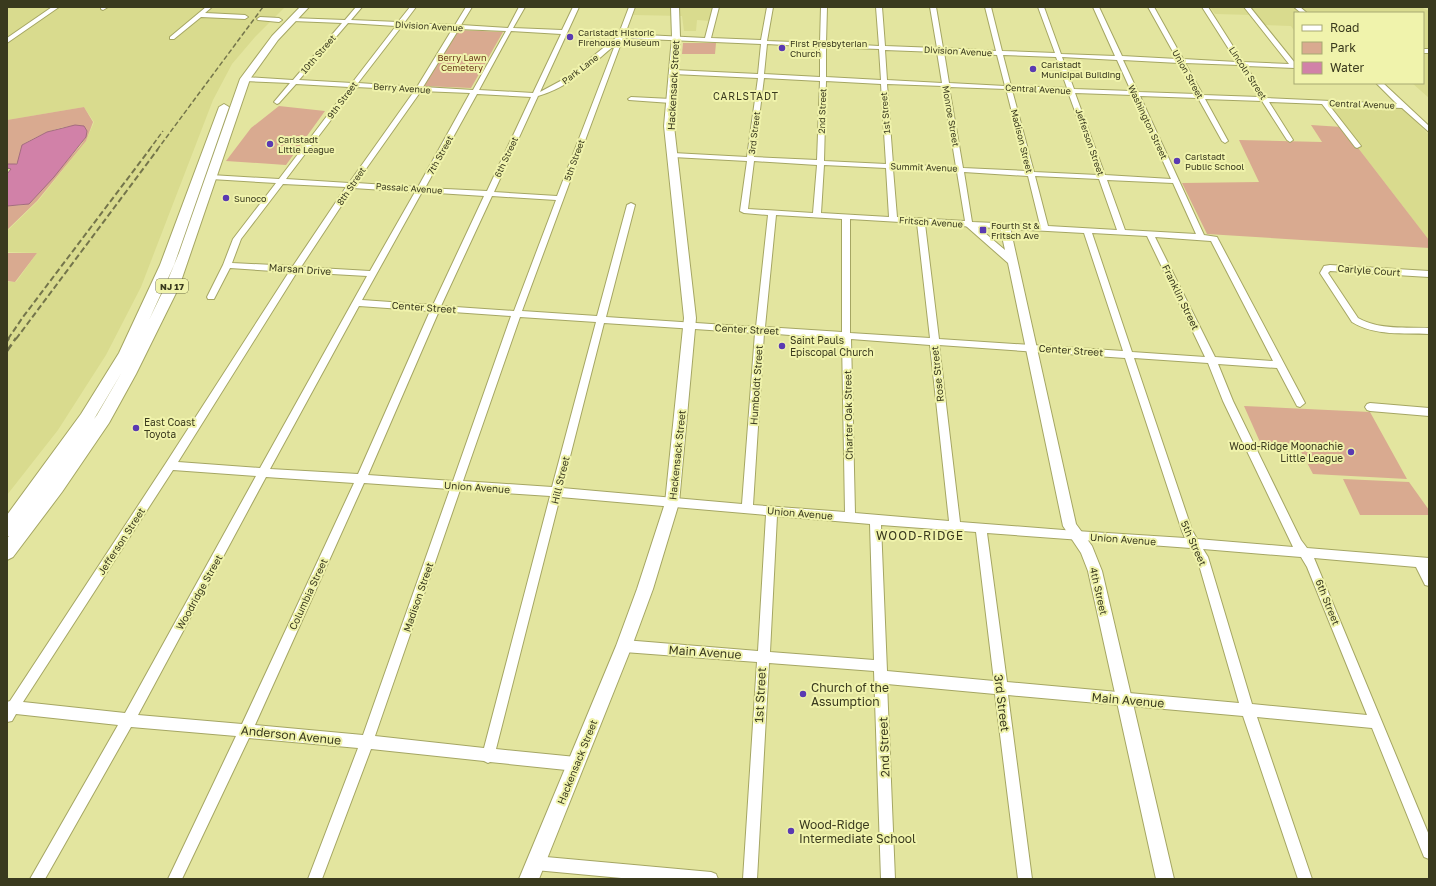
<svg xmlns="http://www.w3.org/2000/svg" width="1436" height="886" font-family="'Golos Text',sans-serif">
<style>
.built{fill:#d9db8e}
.green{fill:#d9aa90}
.water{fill:#d181a8;stroke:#a46c7f}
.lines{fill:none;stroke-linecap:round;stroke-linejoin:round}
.minor-casing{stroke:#a5a663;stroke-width:2}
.tertiary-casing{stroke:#a5a663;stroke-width:2}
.secondary-casing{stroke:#a5a663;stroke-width:2}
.trunk-casing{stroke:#a5a663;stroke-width:2}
.minor{fill:#fff;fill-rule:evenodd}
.tertiary{fill:#fff;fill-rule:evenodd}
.secondary{fill:#fff;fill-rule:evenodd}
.trunk{fill:#fff;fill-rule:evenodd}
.rail-far2{stroke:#74754b;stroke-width:1.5;stroke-dasharray:5 2.5;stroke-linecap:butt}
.rail-far1{stroke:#74754b;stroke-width:2;stroke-dasharray:6 3;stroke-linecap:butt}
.rail{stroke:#74754b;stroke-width:2.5;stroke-dasharray:8 4;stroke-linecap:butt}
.poi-dot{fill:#5a3ab2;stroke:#f0f3ac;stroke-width:1.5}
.labels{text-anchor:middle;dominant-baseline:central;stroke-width:4;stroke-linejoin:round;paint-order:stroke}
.far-street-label{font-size:9px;fill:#3a3a1e;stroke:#f0f3ac}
.far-poi-label{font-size:9px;fill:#3a3a1e;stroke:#f0f3ac;text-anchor:start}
.far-park-label{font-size:9px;fill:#693617;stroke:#f0f3ac}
.shield{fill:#f0f3ac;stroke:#717249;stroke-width:1}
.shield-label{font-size:9px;font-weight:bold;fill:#3a3a1e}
.street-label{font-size:10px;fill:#3a3a1e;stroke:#f0f3ac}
.far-quarter-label{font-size:10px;letter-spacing:1px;fill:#3a3a1e;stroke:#f0f3ac}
.poi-label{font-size:10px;fill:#3a3a1e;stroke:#f0f3ac;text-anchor:start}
.quarter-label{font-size:12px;letter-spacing:1px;fill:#3a3a1e;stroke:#f0f3ac}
.near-street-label{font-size:12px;fill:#3a3a1e;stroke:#f0f3ac}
.near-poi-label{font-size:12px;fill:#3a3a1e;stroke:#f0f3ac;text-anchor:start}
</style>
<rect width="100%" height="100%" fill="#e3e59f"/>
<!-- built -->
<path class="built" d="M7 7H285L255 37 232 64 213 100 141 287 106 355 58 430 7 495V282H16L37 253 7 252V231L38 201 86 141 94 122 84 107 7 120Z
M636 7H702L713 8 710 21 697 20 696 31H684L682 16 633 15Z
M1210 7H1293L1299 13H1295V32L1291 26 1261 25 1252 15 1215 14Z
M1298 7H1421L1429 11V98L1412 83H1423V13H1306Z
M1332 106H1401L1429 135V240L1342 127Z"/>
<!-- green -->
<path class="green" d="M459 30 503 32 471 88 423 86Z
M683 43H716L715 54H682Z
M279 106 325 111 286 165 226 161 251 128Z
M84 107 93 122 86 141 37 201 7 230V206L25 205 32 201 81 145 86 137 87 131 84 126C61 124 41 134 22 145L18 162 14 165 7 164V120Z
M1311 125 1342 127 1429 240V248L1207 234 1182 183 1259 182 1239 140 1322 142Z
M7 253H37L15 282 7 281Z
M1244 406 1370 412 1407 479 1313 474 1297 444 1260 442Z
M1343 479 1409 482 1429 510V515H1360Z"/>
<!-- water -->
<path class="water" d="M75 125 84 126 87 131 86 137 54 177 29 204 7 206V174L11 169 7 168V164H17L22 145 47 132Z"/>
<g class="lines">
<!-- minor casing -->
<g class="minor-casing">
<path id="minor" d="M52 7H59L7 43V38Z
M101 7H108L103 10 101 9Z
M206 7H212L205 13 245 15 248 17 245 19 201 17 174 39H170V37Z
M356 7H362L351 20 398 22 410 7H416L404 23 455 25 466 7H472L461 25 508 28 519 7H525L513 28 562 30 573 7H579L540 92 566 78 618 36 629 7H635L625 34 705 38 713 7H719L711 38 761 40 767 7H773L767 41 820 43 821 7H827L826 43 879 46 876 7H882L885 46 937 48 930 7H936L943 48 996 51 985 7H991L1002 51 1055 53 1038 7H1044L1061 54 1115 56 1093 7H1099L1122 56 1177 59 1148 7H1154L1183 59 1237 62 1202 7H1208L1243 62 1289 64 1244 7H1250L1295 63V68L1246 66 1266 98 1397 104 1376 83H1383L1429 126V132L1402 108 1329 105 1361 146 1357 148 1355 147 1322 104 1269 102 1293 140 1290 142 1287 140 1262 101 1205 99 1228 141 1225 143 1222 141 1198 98 1140 96 1204 235 1217 237 1218 239 1305 403 1300 407 1297 406 1277 368 1218 364 1233 401 1301 540 1307 548 1429 558V586L1425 585 1416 567 1314 558 1429 835V859L1424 857 1372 728 1257 717 1312 879H1298L1243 716 1008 695 1032 879H1018L995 694 887 684 895 879H881L874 671 769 663 757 879H743L757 662 624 652 620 650 618 646 620 642 624 640 758 651 766 515 560 497 496 749 576 757 581 759 583 764 581 769 576 771 490 762 488 763 484 761 371 749 322 879H308L358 748 249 738 182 879H168L236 736 131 727 45 879H30L118 725 16 714 12 721 7 722V702L10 701 166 463 289 272 230 268 214 299H208L207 297 223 265 233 239 276 183 211 179 207 177 211 175 279 179 349 87 296 84 279 103 277 104 274 102 290 83 245 81 242 79 245 77 293 80 342 23 293 21 290 19 291 18 345 20ZM348 23 396 26 352 83 299 80ZM402 26 453 28 417 87 358 83ZM459 29 506 31 473 90 423 87ZM511 31 561 34 533 93 479 90ZM623 38 761 44 758 74 673 70 670 72 673 74 758 78 747 157 673 153 669 155 673 157 747 161 740 211 744 213 768 215 756 327 606 317 635 205 631 203 627 205 597 316 522 311ZM767 44 820 47V77L764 74ZM615 45 557 196 494 192 538 96C568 88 591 65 615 45ZM826 47 879 49 881 80 826 77ZM885 50 937 52 942 83 887 80ZM944 52 997 55 1005 86 949 83ZM1003 55 1056 57 1067 88 1011 86ZM1062 57 1117 60 1131 91 1074 89ZM1123 60 1179 63 1196 94 1138 92ZM1185 63 1239 65 1259 97 1203 95ZM764 78 820 81 817 160 754 157ZM826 81 881 84 886 164 824 161ZM887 84 943 86 956 167 893 164ZM356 87 415 90 349 183 286 179ZM949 87 1006 89 1027 171 963 168ZM1012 90 1068 92 1098 175 1034 172ZM421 91 470 93 418 187 356 183ZM1075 93 1133 95 1171 179 1105 175ZM477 94 531 97 487 191 425 188ZM754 161 817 165 813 213 748 209ZM824 165 886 168 889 217 821 213ZM893 169 957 172 965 221 897 217ZM964 172 1028 176 1040 225 972 222ZM1035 176 1099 179 1117 230 1048 226ZM1107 180 1173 183 1196 234 1125 230ZM283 184 346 187 293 266 232 263 241 239ZM353 188 415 192 370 271 301 267ZM422 192 484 196 433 305 362 300ZM492 196 556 200 514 311 441 306ZM776 215 842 219V332L765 327ZM850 219 917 223 930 338 850 333ZM925 224 1084 233 1123 351 939 339ZM1092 233 1147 236 1205 357 1132 352ZM1155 237 1211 241 1273 361 1215 357ZM297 272 367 276 260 468 178 462ZM359 306 430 311 358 474 270 469ZM439 311 511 316 453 481 368 475ZM520 317 596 322 552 487 463 481ZM604 323 755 333 742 504 562 488ZM764 333 842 339 845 512 753 505ZM851 339 930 345 949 521 855 513ZM939 345 1125 358 1182 531 1185 538 1076 531 960 522ZM1134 358 1208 363 1223 401 1293 547 1197 539 1192 530ZM173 470 256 476 125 713 23 702ZM266 477 354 483 242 724 138 715ZM364 483 450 489 363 735 255 725ZM460 490 550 496 484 748 375 736ZM777 516 870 524 874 660 770 652ZM881 525 976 532 994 681 887 671ZM987 533 1191 548 1197 558 1239 703 1007 682ZM1203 549 1301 557 1307 567 1367 715 1252 704 1208 557Z
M1294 7H1300L1307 13H1301Z
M260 17 279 18 282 20 279 22 258 20 257 19Z
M1423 49H1429V53H1423Z
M631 97 671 99 674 101 671 103 629 100 628 99Z
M1330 265 1429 271V277L1330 271 1328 273 1358 318C1379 330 1406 327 1429 328V334C1404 333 1374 336 1352 322L1320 273 1324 266Z
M1370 403 1429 408V416L1370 411 1367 410 1365 407 1367 404Z
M535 856 711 872 716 874 718 879H632L535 870 530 868 528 863 530 858Z"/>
</g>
<!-- tertiary casing -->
<g class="tertiary-casing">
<path id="tertiary" d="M969 221 972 222 1005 250 1000 227 1005 224 1010 227 1076 524 1092 546 1102 571 1174 879H1156L1088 571 1081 553 1063 526 1008 263 966 226 964 224Z"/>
</g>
<!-- secondary casing -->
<g class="secondary-casing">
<path id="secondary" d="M671 7H679L680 37 674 126 696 318 679 503 653 589 632 646 539 879H519L616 646 637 589 665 503 684 318 664 126 672 37Z"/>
</g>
<!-- trunk casing -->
<g class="trunk-casing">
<path id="trunk" d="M300 7H309L278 40 250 79 179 287 136 374 109 423 62 492 13 557 7 560V538L9 536H7V515L81 414 119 353 160 265 219 107 224 104 229 107 174 265 149 320 165 287 179 253 240 79 272 36ZM122 372 97 415 94 419Z"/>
</g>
<!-- minor -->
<use href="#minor" class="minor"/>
<!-- tertiary -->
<use href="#tertiary" class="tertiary"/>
<!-- secondary -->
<use href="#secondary" class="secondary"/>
<!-- trunk -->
<use href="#trunk" class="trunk"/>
<!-- rail-far2 -->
<path class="rail-far2" d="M149 150 163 131
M157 150 263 7"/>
<!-- rail-far1 -->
<path class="rail-far1" d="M8 339 23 317 150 149
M16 339 158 149"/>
<!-- rail -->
<path class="rail" d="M7 341 9 338
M7 351 16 338"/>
</g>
<!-- markers -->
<g class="poi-dot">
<circle cx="570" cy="37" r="4"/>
<circle cx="782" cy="48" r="4"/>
<circle cx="1033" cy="69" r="4"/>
<circle cx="270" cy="144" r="4"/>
<circle cx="1177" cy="161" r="4"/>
<circle cx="226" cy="198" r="4"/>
<rect x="979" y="226" width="8" height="8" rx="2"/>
<circle cx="782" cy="346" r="4"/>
<circle cx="136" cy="428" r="4"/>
<circle cx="1351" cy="452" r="4"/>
<circle cx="803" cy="694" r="4"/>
<circle cx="791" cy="831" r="4"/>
</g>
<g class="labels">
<!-- far-street labels -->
<g class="far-street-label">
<text transform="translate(429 26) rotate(3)">Division Avenue</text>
<text transform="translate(958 51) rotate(3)">Division Avenue</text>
<text transform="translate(318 54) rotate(-49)">10th Street</text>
<text transform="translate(580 69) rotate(-37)">Park Lane</text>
<text transform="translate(1248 73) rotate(57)">Lincoln Street</text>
<text transform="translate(1188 74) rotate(61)">Union Street</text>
<text transform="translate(402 88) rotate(4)">Berry Avenue</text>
<text transform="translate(1038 89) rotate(3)">Central Avenue</text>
<text transform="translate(342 100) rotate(-53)">9th Street</text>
<text transform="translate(1362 104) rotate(2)">Central Avenue</text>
<text transform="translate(822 111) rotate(-88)">2nd Street</text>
<text transform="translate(885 113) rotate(-95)">1st Street</text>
<text transform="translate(951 116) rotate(80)">Monroe Street</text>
<text transform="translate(1148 122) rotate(65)">Washington Street</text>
<text transform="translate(754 133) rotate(-83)">3rd Street</text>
<text transform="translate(1022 141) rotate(76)">Madison Street</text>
<text transform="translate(1090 142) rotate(71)">Jefferson Street</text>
<text transform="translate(440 155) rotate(-61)">7th Street</text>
<text transform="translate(506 157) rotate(-65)">6th Street</text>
<text transform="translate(574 160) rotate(-70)">5th Street</text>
<text transform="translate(924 167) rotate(2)">Summit Avenue</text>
<text transform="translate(351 186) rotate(-56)">8th Street</text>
<text transform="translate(409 188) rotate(4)">Passaic Avenue</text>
<text transform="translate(931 222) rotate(4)">Fritsch Avenue</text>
</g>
<!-- far-poi labels -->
<g class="far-poi-label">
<text x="578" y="32">Carlstadt Historic<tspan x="578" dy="10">Firehouse Museum</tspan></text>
<text x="790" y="43">First Presbyterian<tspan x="790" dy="10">Church</tspan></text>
<text x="1041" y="64">Carlstadt<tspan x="1041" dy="10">Municipal Building</tspan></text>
<text x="278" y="139">Carlstadt<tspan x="278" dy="10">Little League</tspan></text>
<text x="1185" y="156">Carlstadt<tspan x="1185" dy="10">Public School</tspan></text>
<text x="234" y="198">Sunoco</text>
<text x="991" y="225">Fourth St &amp;<tspan x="991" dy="10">Fritsch Ave</tspan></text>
</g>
<!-- far-park labels -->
<g class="far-park-label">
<text x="462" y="57">Berry Lawn<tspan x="462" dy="10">Cemetery</tspan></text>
</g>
<!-- shield labels -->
<rect class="shield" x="156" y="279" width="32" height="14" rx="3"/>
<g class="shield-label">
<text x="172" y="286">NJ 17</text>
</g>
<!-- street labels -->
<g class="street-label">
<text transform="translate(673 85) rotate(-87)">Hackensack Street</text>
<text transform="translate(300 269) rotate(4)">Marsan Drive</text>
<text transform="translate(1369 270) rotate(4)">Carlyle Court</text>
<text transform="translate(1181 297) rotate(64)">Franklin Street</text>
<text transform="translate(424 307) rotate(4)">Center Street</text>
<text transform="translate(747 329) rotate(3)">Center Street</text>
<text transform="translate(1071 350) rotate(4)">Center Street</text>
<text transform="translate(937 374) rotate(-96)">Rose Street</text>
<text transform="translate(756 385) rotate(-86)">Humboldt Street</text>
<text transform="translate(848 415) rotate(-91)">Charter Oak Street</text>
<text transform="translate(677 455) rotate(-84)">Hackensack Street</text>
<text transform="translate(560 480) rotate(-76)">Hill Street</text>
<text transform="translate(477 487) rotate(4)">Union Avenue</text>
<text transform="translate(800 513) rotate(5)">Union Avenue</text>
<text transform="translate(1123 539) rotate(4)">Union Avenue</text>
<text transform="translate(121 541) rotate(-57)">Jefferson Street</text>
<text transform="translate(1194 543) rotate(66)">5th Street</text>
<text transform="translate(1099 591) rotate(77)">4th Street</text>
<text transform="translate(199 592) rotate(-61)">Woodridge Street</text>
<text transform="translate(308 594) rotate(-65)">Columbia Street</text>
<text transform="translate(418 597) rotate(-71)">Madison Street</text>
<text transform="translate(1328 602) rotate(68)">6th Street</text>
<text transform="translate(577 762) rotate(-68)">Hackensack Street</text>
</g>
<!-- far-quarter labels -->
<g class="far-quarter-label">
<text x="746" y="96">CARLSTADT</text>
</g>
<!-- poi labels -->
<g class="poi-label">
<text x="790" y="340">Saint Pauls<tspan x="790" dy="12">Episcopal Church</tspan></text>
<text x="144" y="422">East Coast<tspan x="144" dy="12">Toyota</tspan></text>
<text x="1343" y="446" text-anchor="end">Wood-Ridge Moonachie<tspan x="1343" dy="12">Little League</tspan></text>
</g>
<!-- quarter labels -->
<g class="quarter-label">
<text x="920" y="535">WOOD-RIDGE</text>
</g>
<!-- near-street labels -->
<g class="near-street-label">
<text transform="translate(705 652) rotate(4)">Main Avenue</text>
<text transform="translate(760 695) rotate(-87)">1st Street</text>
<text transform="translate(1128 700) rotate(5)">Main Avenue</text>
<text transform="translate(1002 703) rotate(83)">3rd Street</text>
<text transform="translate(291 735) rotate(6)">Anderson Avenue</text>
<text transform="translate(884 747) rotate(-92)">2nd Street</text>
</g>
<!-- near-poi labels -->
<g class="near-poi-label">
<text x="811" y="687">Church of the<tspan x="811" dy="14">Assumption</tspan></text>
<text x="799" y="824">Wood-Ridge<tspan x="799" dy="14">Intermediate School</tspan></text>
</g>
</g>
<!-- border -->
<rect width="1436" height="886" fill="none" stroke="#3a3a1e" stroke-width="16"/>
<!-- legend -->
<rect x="1294" y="12" width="130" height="72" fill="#f0f3ac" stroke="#a7a973"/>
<rect x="1302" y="25" width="20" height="6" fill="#ffffff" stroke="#a7a973"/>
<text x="1330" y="32" font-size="12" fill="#3a3a1e">Road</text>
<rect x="1302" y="42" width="20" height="12" fill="#d9aa90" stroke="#a7a973"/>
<text x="1330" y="52" font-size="12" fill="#3a3a1e">Park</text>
<rect x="1302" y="62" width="20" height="12" fill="#d181a8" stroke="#a7a973"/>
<text x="1330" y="72" font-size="12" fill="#3a3a1e">Water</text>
</svg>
